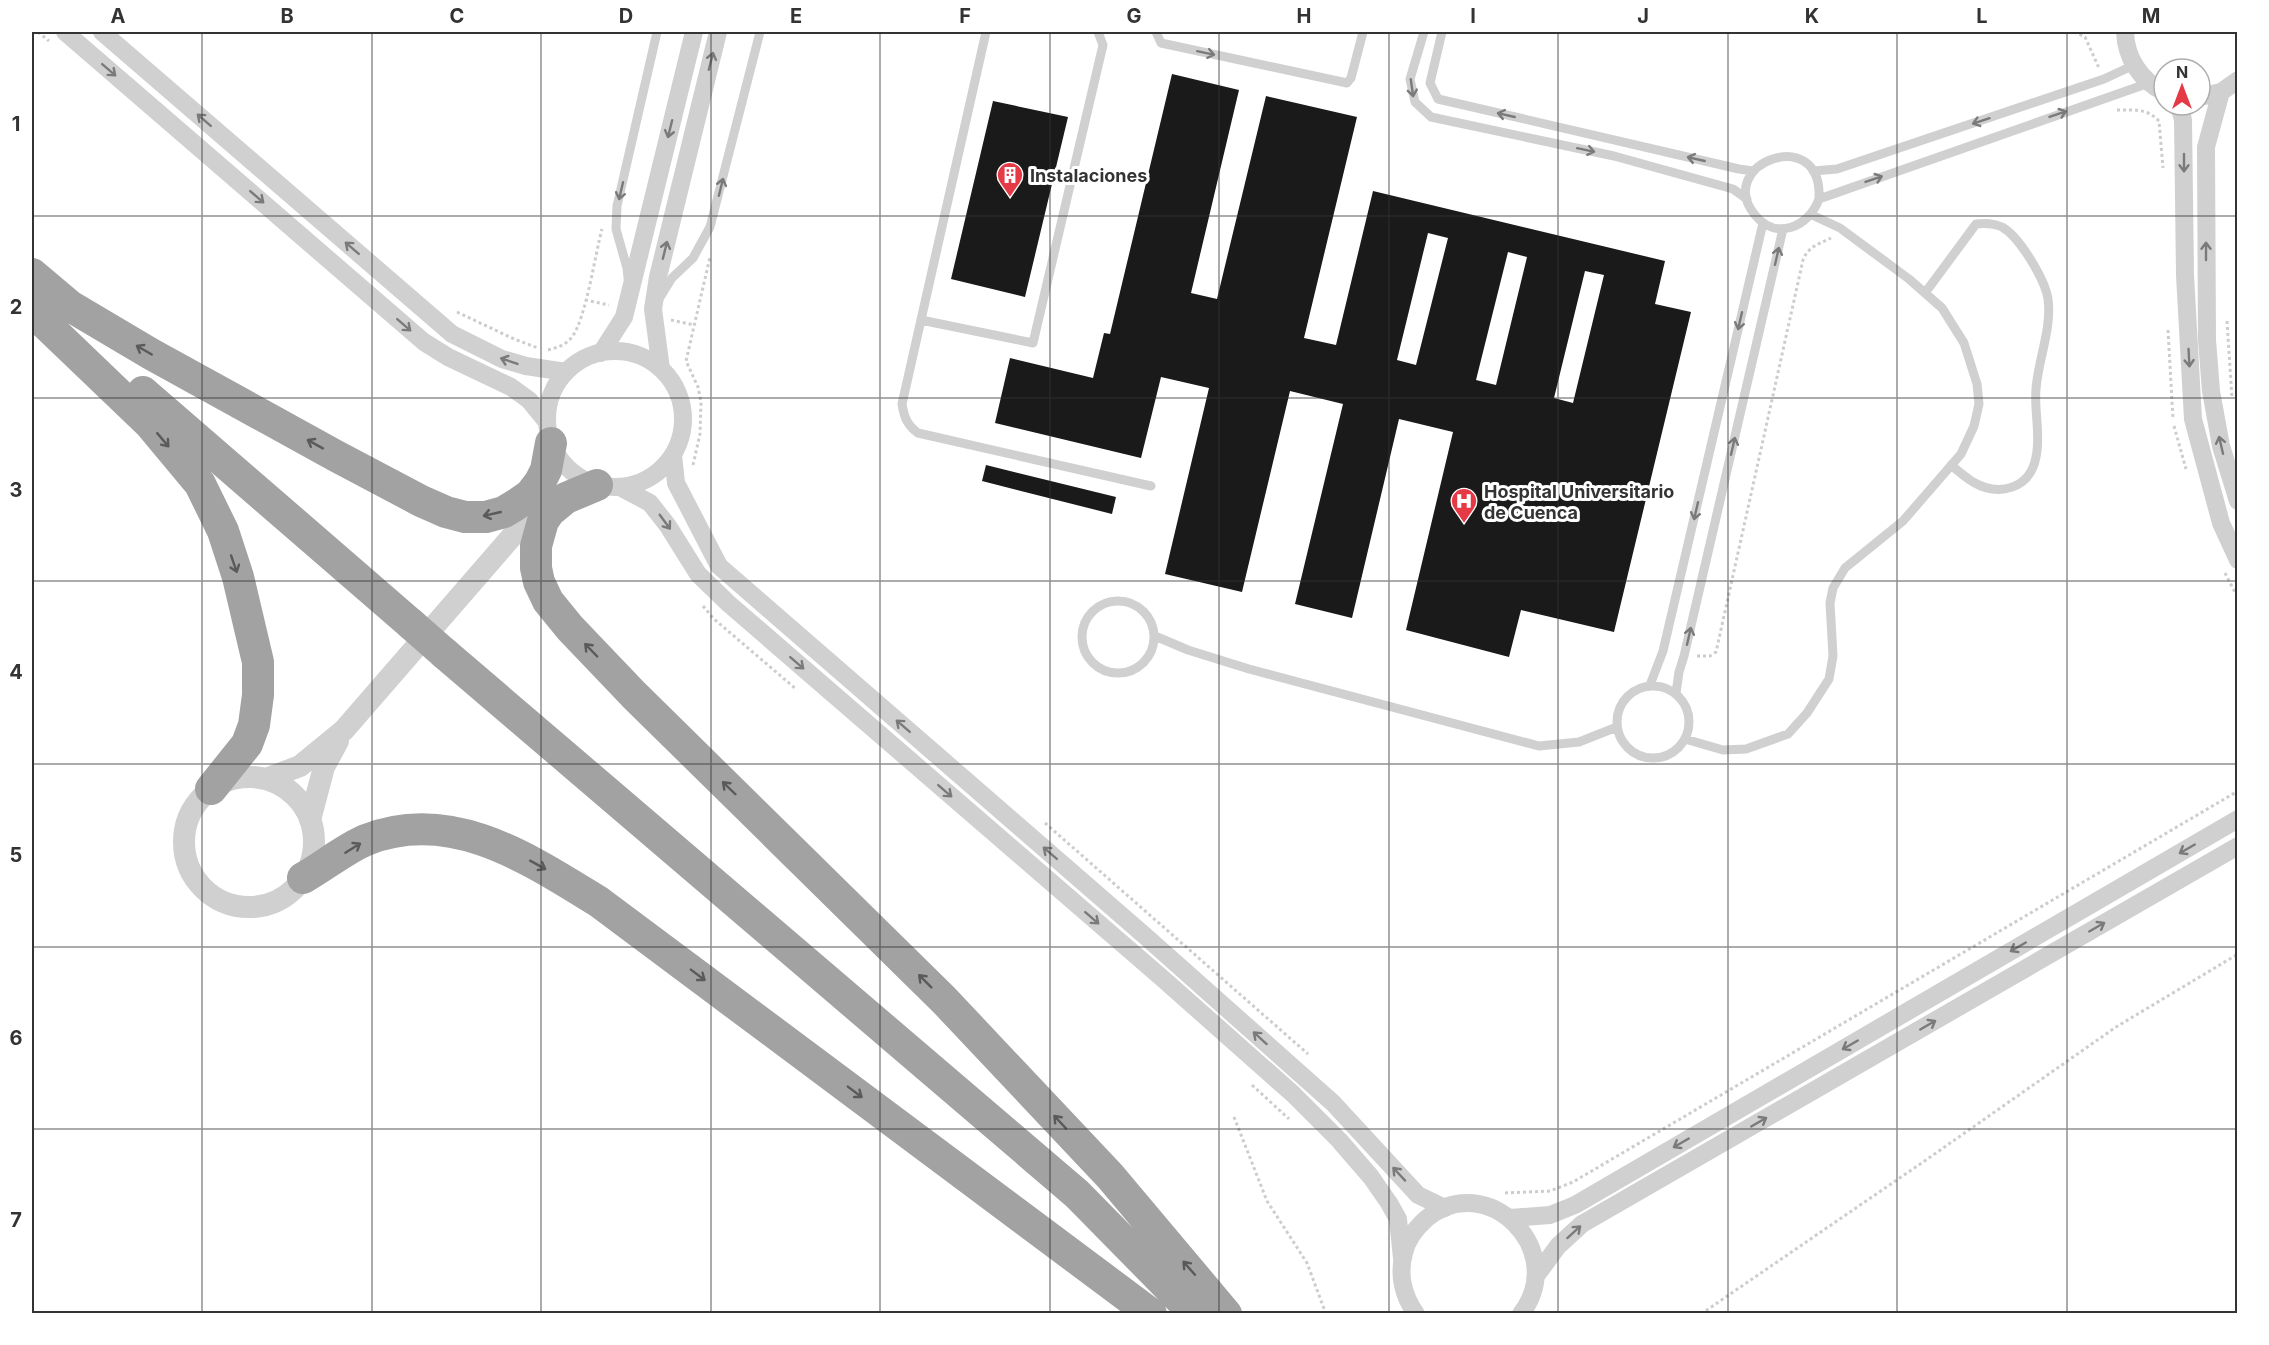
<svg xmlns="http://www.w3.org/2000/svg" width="2269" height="1345" font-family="Inter,sans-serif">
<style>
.building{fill:#1a1a1a;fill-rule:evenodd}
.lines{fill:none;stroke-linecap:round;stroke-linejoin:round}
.path{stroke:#cdcdcd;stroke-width:3;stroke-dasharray:3 3;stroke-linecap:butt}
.service{stroke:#d0d0d0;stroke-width:9}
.minor{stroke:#d0d0d0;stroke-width:18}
.tertiary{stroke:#d0d0d0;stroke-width:22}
.trunk{stroke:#a2a2a2;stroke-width:32}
.trunk-bridge{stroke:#a2a2a2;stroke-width:32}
.oneway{stroke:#7a7a7a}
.oneway2{stroke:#5a5a5a}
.grid{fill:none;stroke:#333;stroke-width:1.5;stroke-opacity:0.55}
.labels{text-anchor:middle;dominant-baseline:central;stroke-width:6;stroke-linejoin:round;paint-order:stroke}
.poi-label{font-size:18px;font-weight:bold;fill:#333;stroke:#fff;text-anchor:start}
.neatline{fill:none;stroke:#333;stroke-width:2}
.grid-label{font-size:20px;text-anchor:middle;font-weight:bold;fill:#333}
</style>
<rect width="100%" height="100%" fill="#fff"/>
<!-- building -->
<path class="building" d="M1172 74 1239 90 1191 293 1217 299 1266 96 1357 117 1304 338 1336 345 1373 191 1665 261 1655 304 1691 312 1614 632 1521 610 1509 657 1406 630 1453 432 1399 419 1352 618 1295 604 1343 404 1290 391 1242 592 1165 574 1209 388 1161 377 1141 458 995 423 1010 358 1093 378 1104 333 1110 334ZM1428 233 1448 238 1416 365 1397 360ZM1508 252 1527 257 1496 385 1476 380ZM1585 271 1604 275 1573 403 1554 398Z
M993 101 1068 117 1025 297 951 279Z
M986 465 1116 497 1112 514 982 481Z"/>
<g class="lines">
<!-- path -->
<path class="path" d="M38 32 49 41
M2074 32 2085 37 2099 68
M2117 110C2133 110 2147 108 2159 121L2163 168
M585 300 609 305
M457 312 514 339 538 348
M671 320 694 325
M2227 321 2232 398
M2168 330 2173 419
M548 350C556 348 566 345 572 337 586 318 595 255 602 229
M2174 426 2186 469
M693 465 700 434 701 402 698 387 686 361 710 257
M2225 573 2238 598
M703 606 714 619 796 689
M1697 656H1710L1716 652 1803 260C1808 247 1818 244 1831 238
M1045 823 1308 1054
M1252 1085 1289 1119
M1234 1117 1267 1201 1307 1263 1326 1314
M1505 1193 1550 1191 1573 1182 2238 791
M1701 1314 1926 1160 2116 1027 2238 954"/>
<!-- service -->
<path class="service" d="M986 32 902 404C904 417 907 425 918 433L1151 486
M1156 32 1161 43 1347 83 1351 78 1363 32
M1424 32 1410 79 1415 102 1431 117 1614 156 1733 189 1747 199
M1442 32 1430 83 1438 99 1739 169 1753 171
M1813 171 1837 169 2104 79 2134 65
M1819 199C1823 122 1713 164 1755 215 1776 241 1809 227 1819 199L2149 83
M628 278 627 268 616 229 617 206 657 32
M1925 293 1976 224C1986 223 1993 223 2002 227 2020 237 2045 280 2048 299 2052 329 2038 360 2036 389 2034 412 2041 435 2036 457 2030 489 1999 497 1973 482 1965 477 1958 471 1951 465
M659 299 672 278 693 258 710 227 760 32
M921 320 1033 343 1103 45 1098 32
M1082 637a36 36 0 1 1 72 0a36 36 0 1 1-72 0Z
M1155 636 1188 650 1249 669 1539 746 1579 742 1617 727
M1650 685 1663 651 1763 223
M1617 722a36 36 0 1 1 72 0a36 36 0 1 1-72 0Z
M1676 693 1679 672 1684 656 1783 229
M1685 739 1723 750 1746 749 1788 734 1807 713 1829 679 1833 656 1830 603 1833 588 1845 568 1903 521 1961 454 1974 426 1979 404 1977 384 1964 343 1942 308 1909 279 1840 228 1812 215"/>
<!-- minor -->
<path class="minor" d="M65 32 424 342 448 357 511 387 529 400 547 422
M102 32 452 334 502 359 526 366 566 372
M2125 32C2126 58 2140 80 2164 92
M2221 92 2206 147 2207 340 2211 391 2221 446 2238 501
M2200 97 2221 92 2238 80
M2179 105 2183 120 2185 275 2193 419 2221 523 2238 560
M547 419a68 68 0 1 1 136 0a68 68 0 1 1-136 0Z
M601 353 624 317 694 32
M661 369 653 309 658 277 718 32
M673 455 676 483 719 566 1144 935 1333 1103 1418 1195 1445 1208
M620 487 650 503 668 526 698 574 729 604 1162 978 1293 1094 1339 1140 1371 1177 1389 1203 1398 1219 1402 1258
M1510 1218 1550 1215 1575 1205 2238 819
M1536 1276 1558 1246 1582 1224 2238 846
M1416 1314C1403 1296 1398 1274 1404 1253 1407 1239 1416 1228 1426 1219 1486 1168 1570 1250 1521 1314"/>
<!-- tertiary -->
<path class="tertiary" d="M184 842a65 65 0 1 1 130 0a65 65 0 1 1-130 0Z
M266 779 300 766 344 730 540 504 549 497
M310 820 324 767 338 741"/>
<!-- trunk -->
<path class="trunk" d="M32 274 70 306 151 354 336 456 421 501 446 512 465 517H486L504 512 517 504 530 495 540 482 546 470 551 443
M32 311 150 424 200 484 223 531 238 577 258 662V695L254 725 247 744 211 789
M143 392 411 624
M597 485 566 498 549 512 543 521 536 546V568L539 582 548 601 570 628 634 695 944 1000 1110 1176 1226 1314
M444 653 1077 1194 1195 1314
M303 878C321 868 348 847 366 840 451 806 529 859 599 902L1151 1314"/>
<!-- trunk-bridge -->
<path class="trunk-bridge" d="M411 624 444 653"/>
</g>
<!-- one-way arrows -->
<defs><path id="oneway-shaft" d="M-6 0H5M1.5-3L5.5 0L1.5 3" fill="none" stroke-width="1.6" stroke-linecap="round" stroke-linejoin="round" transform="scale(1.5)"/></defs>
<g class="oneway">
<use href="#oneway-shaft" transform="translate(1206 53) rotate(12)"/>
<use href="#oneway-shaft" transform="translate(711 61) rotate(-76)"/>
<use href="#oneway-shaft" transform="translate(109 70) rotate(41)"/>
<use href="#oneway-shaft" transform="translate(1412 88) rotate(82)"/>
<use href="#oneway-shaft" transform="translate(2058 114) rotate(-19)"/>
<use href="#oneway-shaft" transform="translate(1506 115) rotate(-167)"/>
<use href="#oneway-shaft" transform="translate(204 120) rotate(-139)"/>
<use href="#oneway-shaft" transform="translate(1981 121) rotate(162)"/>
<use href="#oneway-shaft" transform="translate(670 129) rotate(104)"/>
<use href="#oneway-shaft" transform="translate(1586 150) rotate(12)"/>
<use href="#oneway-shaft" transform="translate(1696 159) rotate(-167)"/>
<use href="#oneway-shaft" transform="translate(2184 163) rotate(90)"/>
<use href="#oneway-shaft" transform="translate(1874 179) rotate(-19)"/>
<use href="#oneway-shaft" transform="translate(721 187) rotate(-76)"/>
<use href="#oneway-shaft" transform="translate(621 191) rotate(103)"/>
<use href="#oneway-shaft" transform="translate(257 197) rotate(41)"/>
<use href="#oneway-shaft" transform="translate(352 248) rotate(-139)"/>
<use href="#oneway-shaft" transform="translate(665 250) rotate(-76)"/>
<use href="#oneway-shaft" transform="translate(2206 251) rotate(-90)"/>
<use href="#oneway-shaft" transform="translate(1777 256) rotate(-77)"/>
<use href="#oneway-shaft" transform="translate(1740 321) rotate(103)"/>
<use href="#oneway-shaft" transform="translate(404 325) rotate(41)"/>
<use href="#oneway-shaft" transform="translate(2189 358) rotate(87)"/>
<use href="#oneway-shaft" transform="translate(509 361) rotate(-161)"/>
<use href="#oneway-shaft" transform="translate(2221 445) rotate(-103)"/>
<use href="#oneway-shaft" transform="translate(1733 446) rotate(-77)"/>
<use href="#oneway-shaft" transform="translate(1696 511) rotate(103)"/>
<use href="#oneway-shaft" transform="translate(665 522) rotate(54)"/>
<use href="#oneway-shaft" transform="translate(1689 636) rotate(-77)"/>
<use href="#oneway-shaft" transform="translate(797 663) rotate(41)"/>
<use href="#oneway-shaft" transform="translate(903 726) rotate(-139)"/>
<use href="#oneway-shaft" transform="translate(945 791) rotate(41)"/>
<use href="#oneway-shaft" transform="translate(2187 849) rotate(150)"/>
<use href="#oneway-shaft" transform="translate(1050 853) rotate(-139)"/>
<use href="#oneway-shaft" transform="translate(1092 918) rotate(41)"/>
<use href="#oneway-shaft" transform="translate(2097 927) rotate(-30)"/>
<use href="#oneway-shaft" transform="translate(2018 947) rotate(150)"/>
<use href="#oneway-shaft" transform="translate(1928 1025) rotate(-30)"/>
<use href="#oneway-shaft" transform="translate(1260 1038) rotate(-138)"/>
<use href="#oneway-shaft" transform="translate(1850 1045) rotate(150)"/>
<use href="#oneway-shaft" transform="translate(1759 1122) rotate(-30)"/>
<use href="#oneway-shaft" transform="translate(1681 1143) rotate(150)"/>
<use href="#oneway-shaft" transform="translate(1399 1174) rotate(-133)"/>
<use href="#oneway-shaft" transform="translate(1574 1232) rotate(-42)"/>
</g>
<g class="oneway2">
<use href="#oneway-shaft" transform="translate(144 350) rotate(-150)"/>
<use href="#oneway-shaft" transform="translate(163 440) rotate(50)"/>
<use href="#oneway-shaft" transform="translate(315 444) rotate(-151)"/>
<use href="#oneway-shaft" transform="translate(492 514) rotate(167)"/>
<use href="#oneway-shaft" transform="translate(234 564) rotate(71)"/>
<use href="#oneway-shaft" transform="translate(591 650) rotate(-134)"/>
<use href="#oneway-shaft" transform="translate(729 788) rotate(-136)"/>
<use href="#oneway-shaft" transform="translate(353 848) rotate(-32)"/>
<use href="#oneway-shaft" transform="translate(538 865) rotate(29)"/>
<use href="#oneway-shaft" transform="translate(698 975) rotate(37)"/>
<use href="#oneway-shaft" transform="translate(925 981) rotate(-135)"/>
<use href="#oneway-shaft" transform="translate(855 1092) rotate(37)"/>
<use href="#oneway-shaft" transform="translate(1060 1122) rotate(-133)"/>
<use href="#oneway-shaft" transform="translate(1189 1268) rotate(-131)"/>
</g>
<!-- grid -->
<path class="grid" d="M202 32V1314M372 32V1314M541 32V1314M711 32V1314M880 32V1314M1050 32V1314M1219 32V1314M1389 32V1314M1558 32V1314M1728 32V1314M1897 32V1314M2067 32V1314M32 216H2238M32 398H2238M32 581H2238M32 764H2238M32 947H2238M32 1129H2238"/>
<!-- icons -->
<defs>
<g id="building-pin" transform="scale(1.35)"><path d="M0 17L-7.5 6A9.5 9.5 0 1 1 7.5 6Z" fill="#e63946" stroke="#fff"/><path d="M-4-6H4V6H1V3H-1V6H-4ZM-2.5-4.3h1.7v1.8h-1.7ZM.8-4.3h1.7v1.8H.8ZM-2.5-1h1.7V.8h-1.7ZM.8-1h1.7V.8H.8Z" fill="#fff"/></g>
<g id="hospital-pin" transform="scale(1.35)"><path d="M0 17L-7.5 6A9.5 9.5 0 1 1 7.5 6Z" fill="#e63946" stroke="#fff"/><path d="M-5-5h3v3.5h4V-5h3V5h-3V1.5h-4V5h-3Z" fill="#fff"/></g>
</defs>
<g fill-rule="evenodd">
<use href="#building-pin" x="1010" y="175"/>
<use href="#hospital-pin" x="1464" y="501"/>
</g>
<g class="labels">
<!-- poi labels -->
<g class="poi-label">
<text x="1030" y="175">Instalaciones</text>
<text x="1484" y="491">Hospital Universitario<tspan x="1484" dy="21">de Cuenca</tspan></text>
</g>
</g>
<!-- border -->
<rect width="2269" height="1345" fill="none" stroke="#ffffff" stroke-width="66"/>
<!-- north arrow -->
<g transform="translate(2182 87)"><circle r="28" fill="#ffffff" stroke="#adadad" stroke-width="1.5"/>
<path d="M0-4.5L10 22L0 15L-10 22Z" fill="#e63946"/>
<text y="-9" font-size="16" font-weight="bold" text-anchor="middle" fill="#333333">N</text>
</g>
<rect x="33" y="33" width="2203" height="1279" class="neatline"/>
<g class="grid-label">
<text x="118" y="23">A</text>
<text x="287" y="23">B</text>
<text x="457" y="23">C</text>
<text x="626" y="23">D</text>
<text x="796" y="23">E</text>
<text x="965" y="23">F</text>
<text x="1134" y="23">G</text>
<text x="1304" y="23">H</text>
<text x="1473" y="23">I</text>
<text x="1643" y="23">J</text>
<text x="1812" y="23">K</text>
<text x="1982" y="23">L</text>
<text x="2151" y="23">M</text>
<text x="16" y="131">1</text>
<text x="16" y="314">2</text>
<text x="16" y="497">3</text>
<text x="16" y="679">4</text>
<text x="16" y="862">5</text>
<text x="16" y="1045">6</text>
<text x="16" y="1227">7</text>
</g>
</svg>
